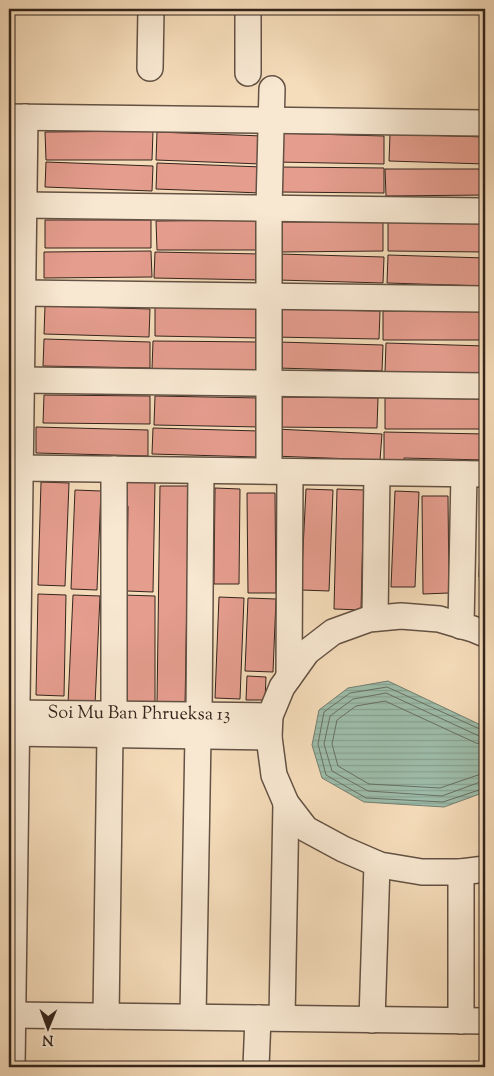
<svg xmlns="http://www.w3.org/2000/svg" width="494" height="1076" font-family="'Sorts Mill Goudy',serif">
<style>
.water{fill:url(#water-rules);stroke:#737f71}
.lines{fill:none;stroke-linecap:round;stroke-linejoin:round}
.shore{stroke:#687062;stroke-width:1}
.building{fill:#e59d8e;stroke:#34241c}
.minor-casing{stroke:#645244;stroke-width:28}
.minor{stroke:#f8e8d2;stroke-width:25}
.labels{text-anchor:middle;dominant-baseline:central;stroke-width:4;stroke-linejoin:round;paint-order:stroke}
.street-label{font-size:18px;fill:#34241c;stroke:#f8e8d2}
</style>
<defs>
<pattern id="water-rules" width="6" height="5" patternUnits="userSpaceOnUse" patternTransform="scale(1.25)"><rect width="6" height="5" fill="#9dbca9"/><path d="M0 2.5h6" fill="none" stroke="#88a191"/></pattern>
</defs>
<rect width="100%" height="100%" fill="#f5dcba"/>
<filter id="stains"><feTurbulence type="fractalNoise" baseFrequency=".004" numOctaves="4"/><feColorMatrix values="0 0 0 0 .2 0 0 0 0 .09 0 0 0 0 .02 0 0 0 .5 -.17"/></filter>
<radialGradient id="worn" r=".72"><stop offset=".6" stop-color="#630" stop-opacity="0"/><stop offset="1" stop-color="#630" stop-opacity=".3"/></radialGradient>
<!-- water -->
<path class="water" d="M388 681 485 727V792L444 807 364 802 322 778 312 745 319 710 348 688Z"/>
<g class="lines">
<!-- shore -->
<path class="shore" d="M485 731 482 730 387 687 350 693 324 712 318 744 326 775 366 798 443 802 485 788
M485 737 479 736 386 693 353 699 330 716 324 744 332 771 368 791 442 796 480 782 485 781
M485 745 476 743 385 701 356 706 337 720 332 744 338 766 369 784 440 788 478 775 485 774"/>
</g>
<!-- building -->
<path class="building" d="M153 131 152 160H46L45 132Z
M157 132 262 136 261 164 156 160Z
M276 133 384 136V164L275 162Z
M390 134 485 137V164L389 161Z
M46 162 153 166 152 191 45 187Z
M157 163 262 167 261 193 156 189Z
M280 167 384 168V193L280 192Z
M385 169H485V195L386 196Z
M45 220H151V248H45Z
M261 220 262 250H157L156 221Z
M278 222H383V251L278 252Z
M388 222 485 223V252L388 251Z
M151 251 152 277 44 278V252Z
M155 252 262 254 261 280 154 278Z
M279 254 384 257 383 283 278 280Z
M388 255 485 258V286L387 283Z
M45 306 150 309 149 337 44 334Z
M155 307 260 309V338L155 336Z
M274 309 380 311 379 339 273 337Z
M383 311H485V340H383Z
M44 339 150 342V368L43 366Z
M153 341 260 342V370L152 369Z
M278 342 383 345 382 371 277 368Z
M386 343 485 346V374L385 372Z
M44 395 150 396V424L43 423Z
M155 396 261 398V427L154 425Z
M272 397 378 398 377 428 272 427Z
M385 398 485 399V429H385Z
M36 427 148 430V456L36 453Z
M153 428 259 431 258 457 152 454Z
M275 429 382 434 380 460 273 456Z
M384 432 485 434V460L404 458V464H384Z
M125 481 155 482 153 592 127 591 128 506H125Z
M41 482 69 483 65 586 38 585Z
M160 486H189L185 705 157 704Z
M215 488 240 489 239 584H214Z
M306 489 333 490 329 591 301 590Z
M337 489 364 490 361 610 334 609Z
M75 490 101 491 97 590 71 589Z
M395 491 419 492 415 587H391Z
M482 492H485V577H479Z
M247 493H275L276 593H248Z
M422 496H448L449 593 423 594Z
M38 594 66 595 64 696 36 695Z
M73 595 100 596 95 705 68 704Z
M123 595 155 596V705H122Z
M219 597 244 598 240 699 215 698Z
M248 598 276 599 273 672 245 671Z
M247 676 266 677 265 700H246Z"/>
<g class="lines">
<!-- minor casing -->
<g class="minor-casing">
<g id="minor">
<path d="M150 68 151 9"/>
<path d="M248 73V9"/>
<path d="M9 117 485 123"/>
<path d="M24 205 485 211"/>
<path d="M23 293 485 299"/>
<path d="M22 380 485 386"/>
<path d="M20 468 485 474"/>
<path d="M269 471V208L272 89"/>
<path d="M375 618 377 473"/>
<path d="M461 626 464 474"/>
<path d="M485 634 473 629 439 619 401 616 369 619 333 632 307 652 282 687 270 716 269 737 274 775 286 803 306 829 343 849 380 865 422 872H461L485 869"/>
<path d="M289 677 290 472"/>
<path id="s1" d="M9 713 270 716"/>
<path d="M114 714V469"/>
<path d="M199 716 201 471"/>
<path d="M9 733 269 737"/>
<path d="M13 1015 485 1021"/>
<path d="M106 1016 110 735"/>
<path d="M193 1017 198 736"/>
<path d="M282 1018 286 803"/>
<path d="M372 1020 377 864"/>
<path d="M461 1021V872"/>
<path d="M12 1067 25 117"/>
<path d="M256 1067 258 1018"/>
</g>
</g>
<!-- minor -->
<use href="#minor" class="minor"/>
</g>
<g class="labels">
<!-- street labels -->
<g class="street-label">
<text stroke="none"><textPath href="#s1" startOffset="130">Soi Mu Ban Phrueksa 13</textPath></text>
</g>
</g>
<!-- margin -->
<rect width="494" height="1076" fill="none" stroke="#f5dcba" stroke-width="30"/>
<rect x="10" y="10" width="474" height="1056" fill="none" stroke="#34241c" stroke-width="2.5"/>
<rect x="15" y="15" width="464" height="1046" fill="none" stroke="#34241c"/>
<!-- north arrow -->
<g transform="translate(48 1028) rotate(181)" stroke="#f8e8d2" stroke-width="4" paint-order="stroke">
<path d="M0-4L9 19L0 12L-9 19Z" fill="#34241c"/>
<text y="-8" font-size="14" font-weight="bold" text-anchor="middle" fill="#34241c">N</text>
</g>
<rect width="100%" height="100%" filter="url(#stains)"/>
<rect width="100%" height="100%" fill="url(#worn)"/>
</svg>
